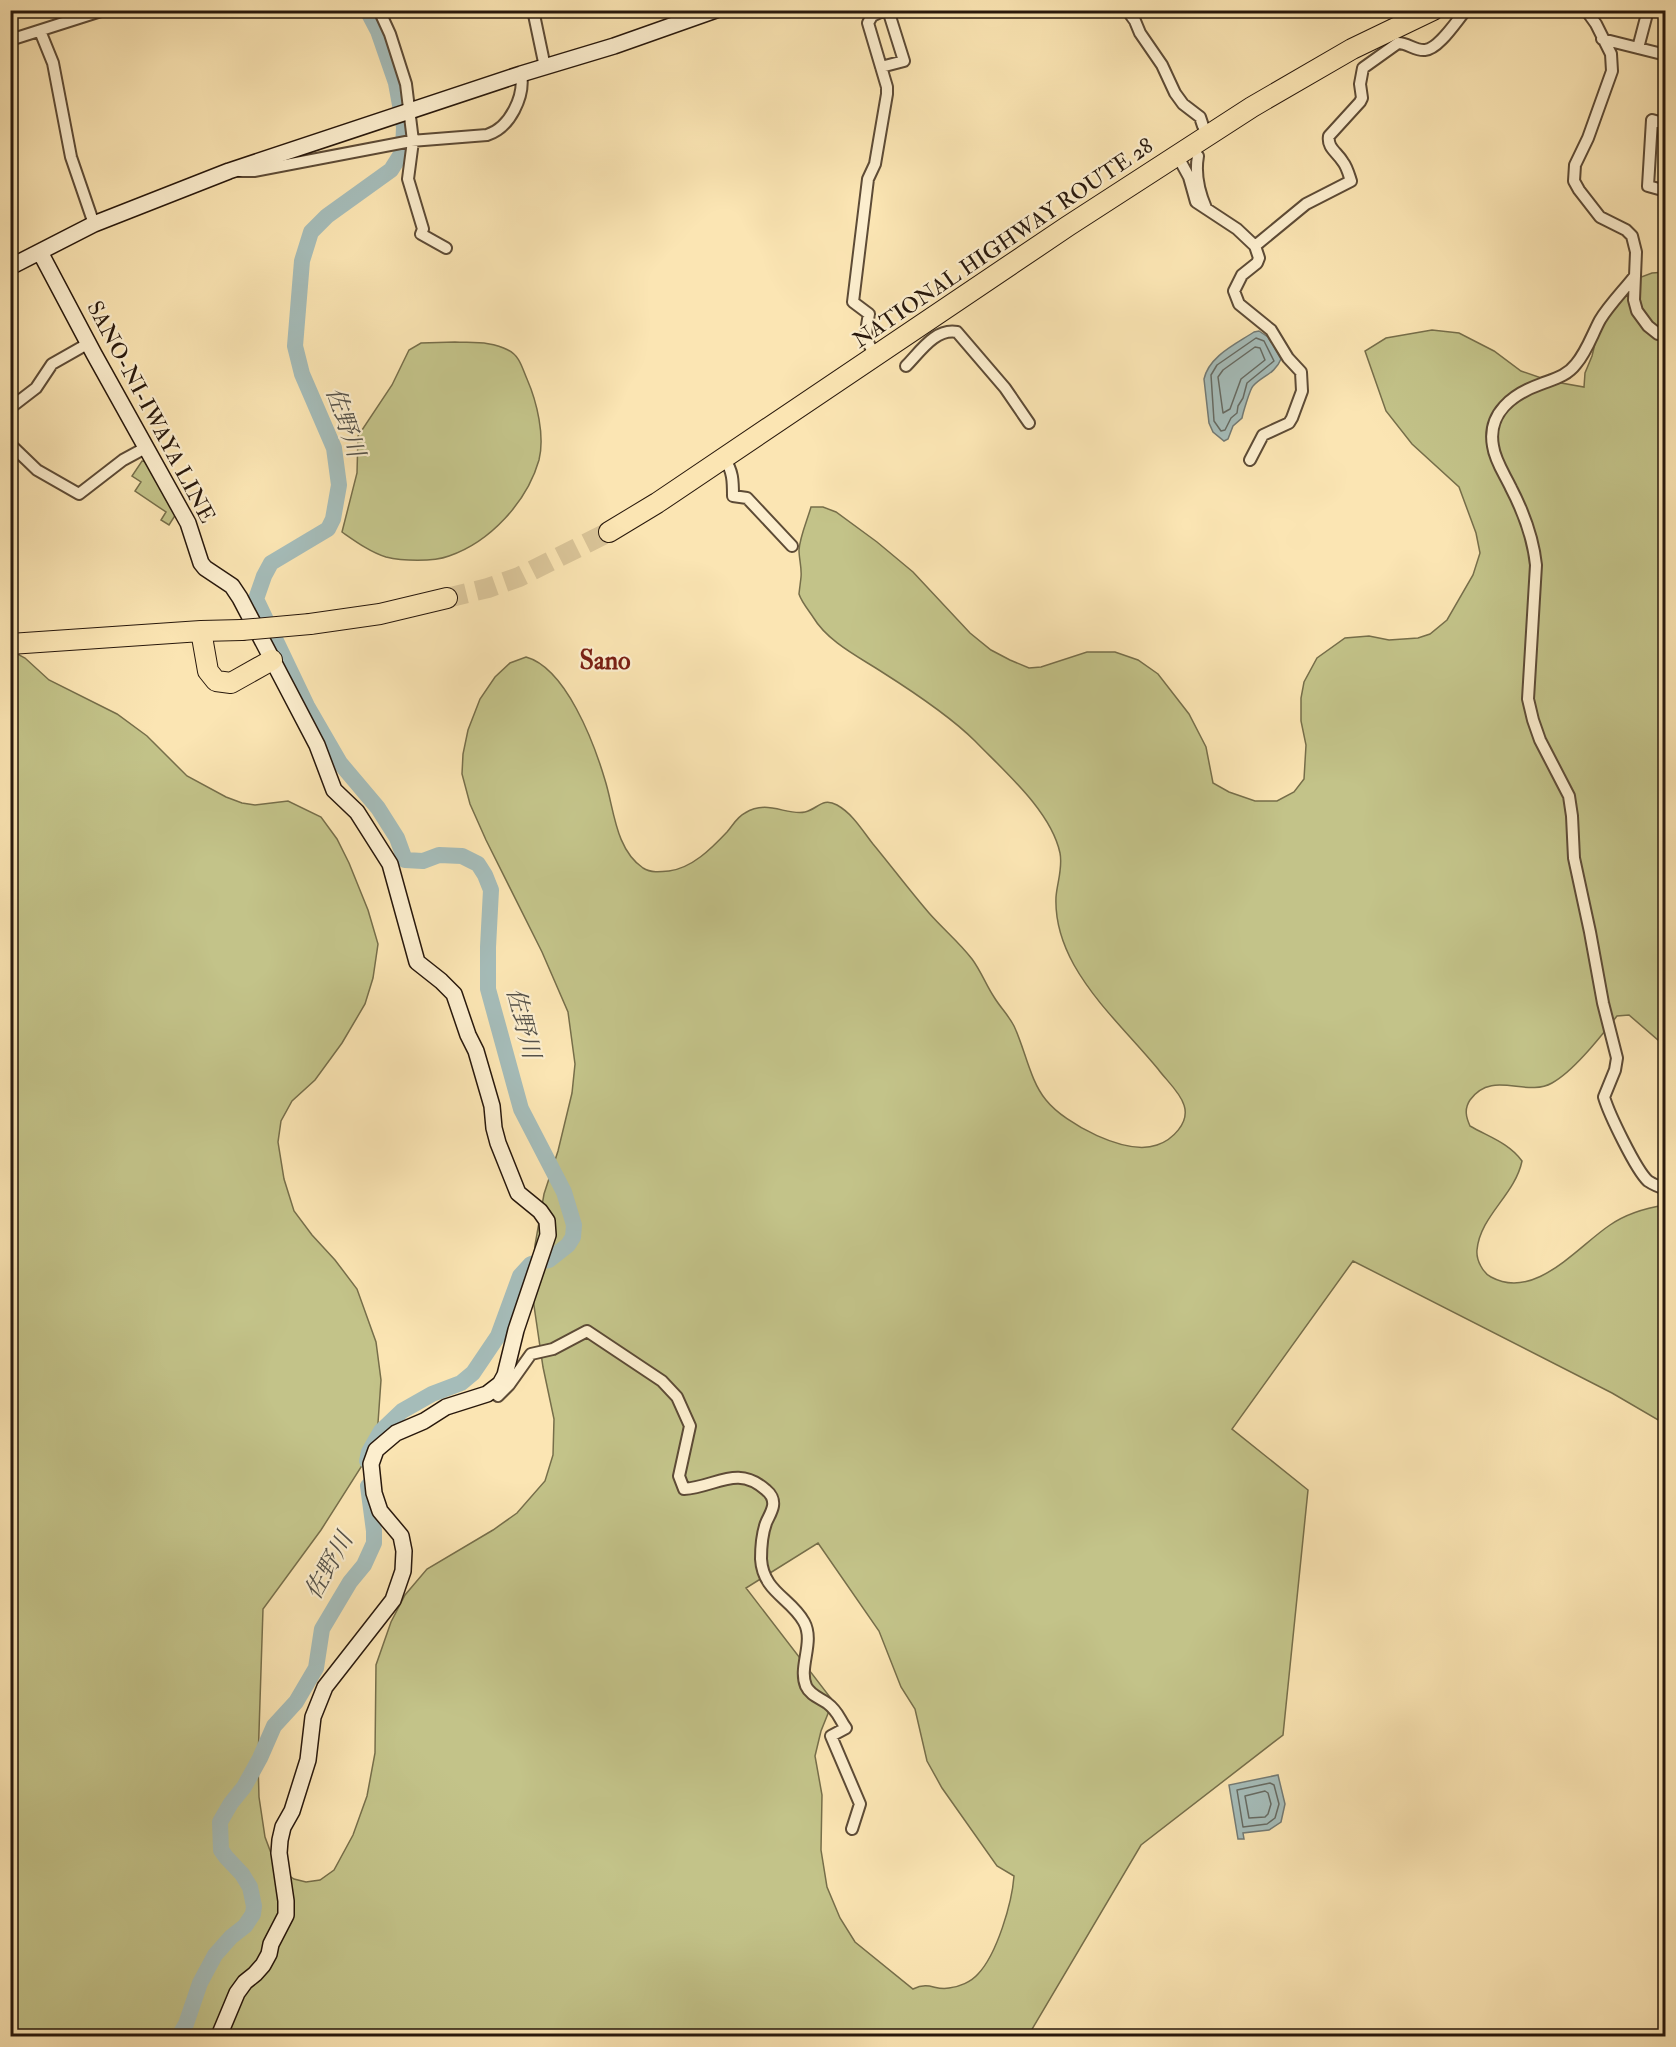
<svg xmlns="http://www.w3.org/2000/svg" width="1676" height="2047" font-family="'IM FELL Double Pica','Noto Serif JP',serif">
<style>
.green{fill:#c3c389;stroke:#766e4a;stroke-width:1.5;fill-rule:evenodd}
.water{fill:#a5bcb9;stroke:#737a74;stroke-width:1.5}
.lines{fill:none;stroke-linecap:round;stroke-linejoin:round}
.shore{stroke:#666a62;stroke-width:1.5}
.river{stroke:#a5bcb9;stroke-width:16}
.highway-tunnel{stroke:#dbc69a;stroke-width:20;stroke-dasharray:20 10;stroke-linecap:butt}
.street-casing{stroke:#5d4b36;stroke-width:14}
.secondary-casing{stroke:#28180c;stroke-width:18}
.highway-casing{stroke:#28180c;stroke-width:22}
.street{stroke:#fceece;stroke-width:10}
.secondary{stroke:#fceece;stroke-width:15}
.highway{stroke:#fbe5b3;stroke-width:20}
.highway-bridge-casing{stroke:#28180c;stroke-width:22;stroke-linecap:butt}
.highway-bridge{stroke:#fbe5b3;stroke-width:20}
.labels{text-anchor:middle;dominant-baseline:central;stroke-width:4.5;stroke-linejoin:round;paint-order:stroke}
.street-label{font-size:22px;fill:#28180c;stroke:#fceece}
.water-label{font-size:24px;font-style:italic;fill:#545149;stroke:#fceece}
.quarter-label{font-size:26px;font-weight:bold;fill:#7a1f14;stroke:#fceece}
</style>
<rect width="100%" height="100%" fill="#fbe5b3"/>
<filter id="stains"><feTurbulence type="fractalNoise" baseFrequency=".00333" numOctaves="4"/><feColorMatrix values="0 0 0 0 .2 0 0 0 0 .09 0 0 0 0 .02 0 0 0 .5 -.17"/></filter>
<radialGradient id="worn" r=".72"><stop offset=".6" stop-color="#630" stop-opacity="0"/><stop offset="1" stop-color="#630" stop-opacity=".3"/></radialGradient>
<!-- green -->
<path class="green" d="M1665 272V1046L1629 1015 1617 1016C1601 1036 1574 1071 1552 1083 1526 1098 1492 1069 1470 1100 1464 1109 1466 1117 1470 1126 1489 1137 1509 1143 1522 1161 1515 1195 1480 1216 1477 1250 1476 1260 1483 1273 1491 1277 1535 1301 1577 1247 1610 1225 1626 1214 1646 1208 1665 1205V1424L1612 1393 1353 1261 1232 1429 1308 1490 1283 1735 1141 1845 1028 2036H11L10 650 25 658 49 680 117 714 147 736 187 776 226 797 242 803 255 805 288 801 321 817 337 839 349 863 368 910 378 944 373 978 365 1004 342 1043 315 1080 292 1101 281 1121 278 1142 284 1179 294 1211 312 1235 335 1260 357 1289 376 1342 381 1380 378 1423 370 1453 321 1530 263 1609 258 1762 259 1797 265 1837 274 1861 288 1875 294 1879 306 1882 320 1880 334 1870 353 1835 367 1796 375 1753 376 1665 391 1622 405 1595 427 1569 493 1530 517 1513 545 1481 553 1455 554 1419 543 1367 532 1292 535 1245 544 1194 558 1151 572 1093 575 1064 568 1012 542 952 486 840 470 804 462 774 463 754 468 730 480 699 495 677 510 663 526 657C566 668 594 743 605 780 614 808 615 849 643 868 651 873 660 872 669 871 692 868 711 849 727 832 733 825 737 817 745 813 767 799 787 816 805 812 818 809 822 797 837 805 853 814 862 830 873 844 892 867 910 891 929 913 943 929 959 942 972 959 981 971 986 985 994 997 1000 1007 1009 1016 1014 1026 1025 1049 1030 1081 1046 1100 1065 1124 1126 1156 1157 1145 1172 1140 1190 1123 1184 1105 1180 1092 1166 1080 1158 1069 1130 1035 1096 1004 1074 965 1063 945 1055 920 1056 897 1057 883 1063 868 1060 853 1051 811 1004 771 975 741 950 716 912 691 882 672 859 657 828 642 813 617 809 611 801 601 799 594 799 593 801 578 801 577 802 568 799 559 799 550 800 536 807 521 811 507H823L836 512 877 542 913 572 970 633 991 650 1010 660 1029 668 1041 667 1087 652H1115L1138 660 1158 674 1189 714 1206 747 1213 783 1229 792 1255 801H1277L1294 792 1304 779 1306 745 1301 721V698L1304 682 1317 658 1345 638 1369 636 1389 640 1418 638 1430 634 1447 620 1473 575 1480 553 1476 533 1459 487 1412 444 1386 411 1365 351 1386 338 1432 330 1459 333 1494 351 1521 371 1550 381 1584 387 1585 373 1592 356 1599 327 1633 280 1652 273ZM818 1543 879 1631 901 1687 915 1709 927 1761 942 1788 997 1866 1014 1876C1012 1903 997 1954 978 1974 971 1982 959 1987 949 1988 935 1991 930 1981 913 1989L855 1942 840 1918 827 1887 821 1850 822 1795 815 1756 821 1731 833 1701 746 1588Z
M455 342C473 343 492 341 508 350 520 356 522 368 527 379 537 402 545 436 539 460 527 502 490 542 449 556 433 562 402 561 386 557 370 552 355 541 342 532L357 473 358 436 392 385 409 350 421 343Z
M142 461 147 462 176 514 169 525 161 520 166 512 135 491 141 482 132 476Z"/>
<!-- water -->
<path class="water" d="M1259 331 1268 337 1281 359C1275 374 1262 376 1253 386 1250 389 1243 413 1242 418L1233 426 1228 439 1224 441 1213 432 1209 423 1204 379C1209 356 1236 344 1254 332Z
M1278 1775 1285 1804 1281 1822 1269 1830 1243 1833 1244 1839H1238L1229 1785Z"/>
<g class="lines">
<!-- shore -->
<path class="shore" d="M1256 338 1264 341 1274 361 1247 383 1243 398 1238 406 1237 413 1231 418 1225 430 1221 431 1214 421 1211 375 1217 365Z
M1255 347 1260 348 1265 360 1241 379 1230 409 1223 413 1218 377 1223 370Z
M1270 1783 1274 1785 1279 1804 1275 1818 1267 1824 1243 1827 1237 1790Z
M1265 1791 1268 1793 1271 1804 1268 1814 1265 1817 1249 1818 1245 1796Z"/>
<!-- river -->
<path class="river" d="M367 1461 369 1452 381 1431 402 1411 432 1394 461 1383 473 1373 498 1336 520 1276 531 1264 549 1260 568 1245 573 1237 574 1225 564 1192 521 1109 488 989V947L491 890 485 875 478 864 462 856 439 855 423 861 405 860 397 838 378 808 340 763 307 706 256 599 264 576 271 563 328 529 333 519 339 485 334 448 302 374 295 346 302 261 311 232 327 216 391 170 403 151 404 127 396 83 378 31 367 10
M179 2036 186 2024 200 1983 215 1955 231 1937 245 1926 253 1914 254 1906 250 1887 242 1874 226 1857 221 1850 220 1822 231 1803 244 1787 260 1758 274 1726 296 1702 316 1668 322 1629 350 1582 364 1565 374 1543V1531L368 1486"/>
<!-- highway-tunnel -->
<path class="highway-tunnel" d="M447 598 488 588 519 577 609 532"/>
<!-- street casing -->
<g class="street-casing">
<path id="street" d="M379 10 390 34 406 84 413 141 408 179 423 229 421 234 446 248
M533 10 545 67
M1127 10 1135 21 1140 33 1162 65 1175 93 1183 104 1200 117 1203 126
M1586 10 1596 24 1611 54 1612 71 1588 138 1575 165 1574 181 1579 190 1600 217 1626 230 1632 236 1636 252 1634 300 1637 311 1648 326 1658 334 1666 336
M40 31 53 63 71 157 94 224
M1602 39 1666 55
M10 40 104 10
M1638 48 1648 10
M881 67 904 61 888 10
M1666 124 1652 120 1648 186 1666 191
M1177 155 1189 177 1196 202 1237 229 1255 246 1259 258 1257 263 1242 275 1234 291 1239 304 1271 330 1288 358 1301 372 1302 391 1292 418 1289 423 1263 435 1250 460
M1198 156C1195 173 1199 192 1206 208
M239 171H254L411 141 487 135C510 128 525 96 521 74
M1255 246 1306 204 1351 181C1349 175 1347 167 1343 162 1337 152 1327 148 1329 136L1360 102 1362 98 1360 84 1363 68 1398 43C1408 43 1415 51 1425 50 1439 49 1457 20 1466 10
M1666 256V260
M1634 277C1623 291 1609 305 1600 320 1592 335 1587 351 1576 364 1567 376 1554 379 1541 384 1513 394 1487 413 1493 446 1495 461 1505 475 1511 488 1524 513 1533 537 1536 565L1528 699 1533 720 1540 740 1569 796 1572 816 1574 858 1590 932 1603 1003 1617 1058 1615 1070 1604 1097C1609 1114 1636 1170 1648 1181 1654 1185 1659 1187 1666 1189
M876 356C864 339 865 334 869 314L853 302 868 179 875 164 887 94V87L868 23 872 16 885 10
M906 366C920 352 935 328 957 332L1005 388 1029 423
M10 408 36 388 52 364 89 343
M10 444 37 470 79 494 123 460 147 447
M724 458C733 471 733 481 733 496L747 498 792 546
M492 1391 498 1396 509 1385 531 1354 553 1349 587 1331 662 1381 677 1397 690 1426 679 1476 684 1489C716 1487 737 1464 766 1490 771 1494 774 1500 773 1506 772 1512 768 1518 766 1523 762 1534 761 1548 761 1559 763 1592 791 1598 804 1622 815 1642 798 1667 806 1686 810 1695 820 1698 827 1703 839 1712 839 1719 846 1728L831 1736 860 1804 852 1829"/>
</g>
<!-- secondary casing -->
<g class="secondary-casing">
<path id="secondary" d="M40 252 94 354 188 523 201 563 205 568 232 586 240 598 317 745 334 790 357 812 390 864 417 962 441 981 454 994 468 1035 476 1051 492 1106 494 1128 498 1143 518 1193 540 1211 547 1221 548 1235 516 1330 505 1375 500 1384 487 1394 446 1407 424 1421 396 1433 376 1450 371 1464 374 1493 380 1511 401 1536 404 1551 403 1571 393 1600 325 1687 313 1717 308 1760 292 1811 283 1827 280 1840 279 1853 286 1901V1915L271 1944 269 1954 263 1965 255 1974 245 1982 237 1993 219 2036
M10 267 94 224 229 171 521 74 614 46 716 10"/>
</g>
<!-- highway casing -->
<g class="highway-casing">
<path id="highway" d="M609 532 657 503 1068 226 1252 107 1352 49 1433 10
M310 624 380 614 447 598
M201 631 208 671 216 681 231 683 272 660
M10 644 201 631 242 630"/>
</g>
<!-- street -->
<use href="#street" class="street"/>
<!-- secondary -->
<use href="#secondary" class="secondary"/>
<!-- highway -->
<use href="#highway" class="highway"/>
<!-- highway-bridge casing -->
<g class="highway-bridge-casing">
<path id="highway-bridge" d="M242 630 310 624"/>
</g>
<!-- highway-bridge -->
<use href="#highway-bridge" class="highway-bridge"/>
</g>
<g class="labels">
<!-- street labels -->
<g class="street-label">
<text transform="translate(1003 243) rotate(-34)">NATIONAL HIGHWAY ROUTE 28</text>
<text transform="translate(151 412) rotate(62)">SANO-NI-IWAYA LINE</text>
</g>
<!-- water labels -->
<g class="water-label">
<text transform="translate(345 422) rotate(71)">佐野川</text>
<text transform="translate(523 1023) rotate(76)">佐野川</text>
<text transform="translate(329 1566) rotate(-61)">佐野川</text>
</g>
<!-- quarter labels -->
<g class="quarter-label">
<text x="605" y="661">Sano</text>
</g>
</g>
<!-- margin -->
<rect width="1676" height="2047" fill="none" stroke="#fbe5b3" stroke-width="36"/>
<rect x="12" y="12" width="1652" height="2023" fill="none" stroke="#28180c" stroke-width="3"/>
<rect x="18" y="18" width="1640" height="2011" fill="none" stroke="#28180c" stroke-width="1.5"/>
<rect width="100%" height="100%" filter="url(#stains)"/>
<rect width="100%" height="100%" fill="url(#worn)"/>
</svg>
